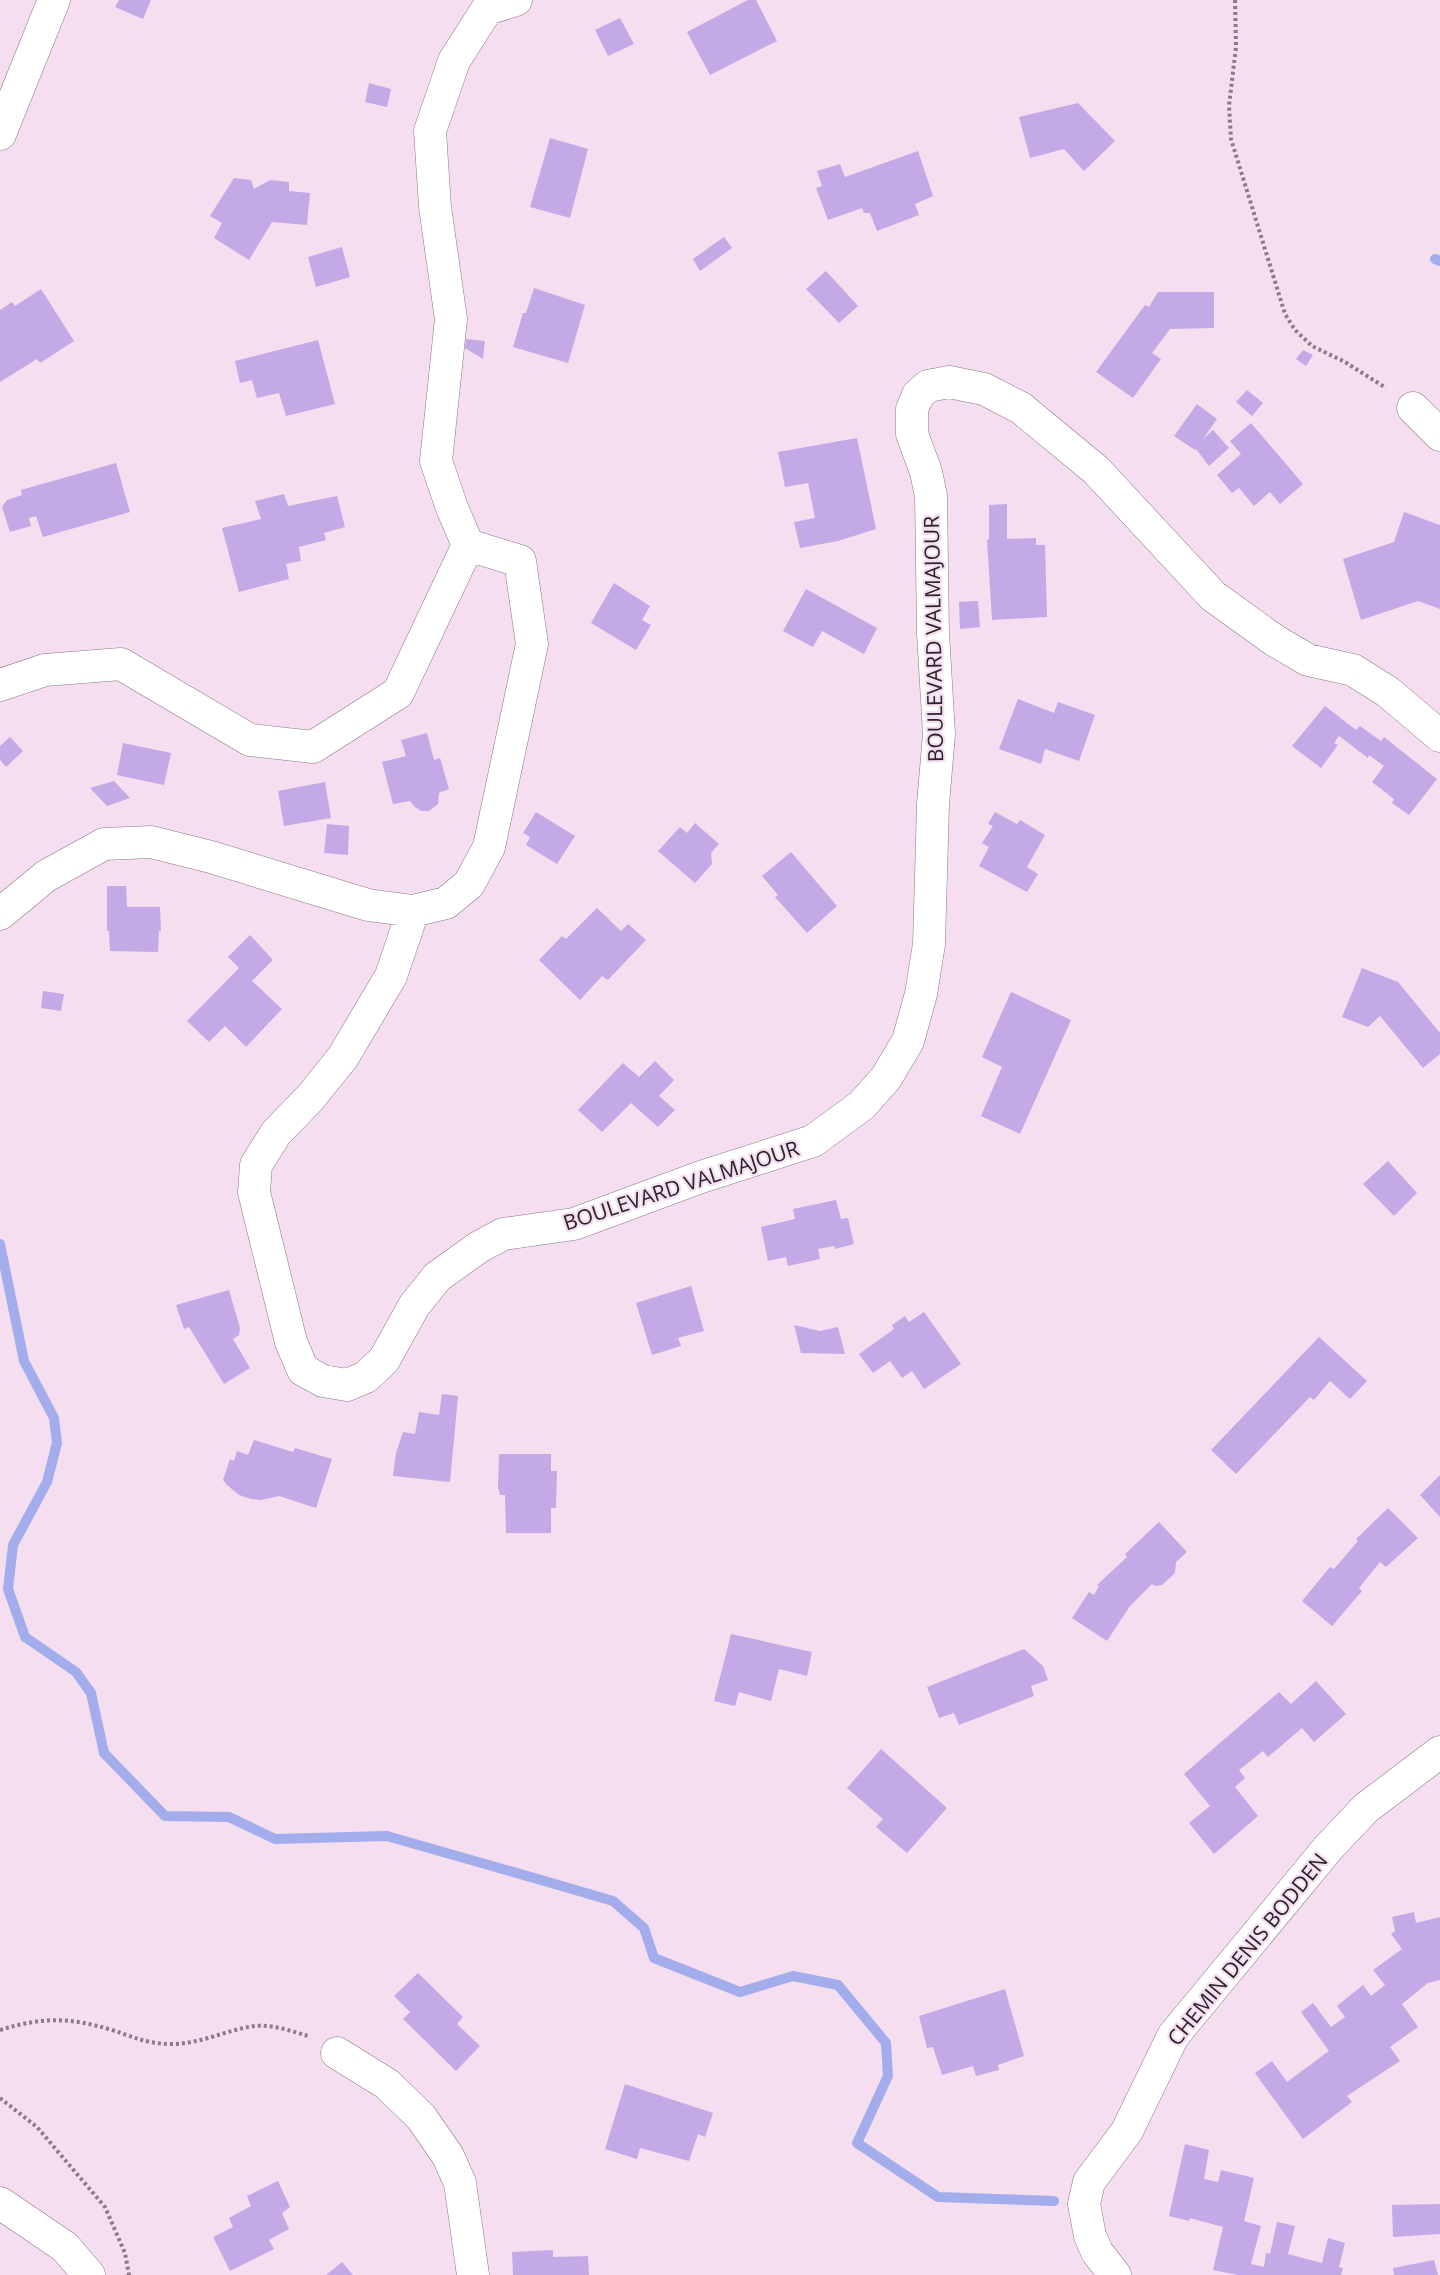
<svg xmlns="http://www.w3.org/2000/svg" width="1440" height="2275" font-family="'Open Sans',sans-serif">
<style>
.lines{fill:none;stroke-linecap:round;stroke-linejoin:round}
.stream{stroke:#a4adec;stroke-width:10}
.building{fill:#c4a9e7}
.minor-casing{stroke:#8b7788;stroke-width:33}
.path{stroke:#897b87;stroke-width:4;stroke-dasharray:3 3;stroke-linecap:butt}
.minor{stroke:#fff;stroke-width:32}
.labels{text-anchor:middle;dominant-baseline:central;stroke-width:4.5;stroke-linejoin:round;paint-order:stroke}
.street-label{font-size:21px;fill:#2b232a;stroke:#f4def0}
</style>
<rect width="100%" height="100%" fill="#f4def0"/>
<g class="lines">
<!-- stream -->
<path class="stream" d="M1435 259 1440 261
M0 1244 24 1361 54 1418 57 1443 47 1482 13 1545 8 1589 25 1637 76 1672 91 1693 104 1753 165 1816 229 1817 275 1839 387 1836 548 1882 613 1901 644 1928 654 1958 740 1992 793 1976 838 1985 886 2043 888 2076 857 2143 938 2197 1054 2201"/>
</g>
<!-- building -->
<path class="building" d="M119 0H151L143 19 115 7Z
M748 0H756L777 41 710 75 687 32Z
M620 18 634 44 608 56 595 30Z
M369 83 391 89 387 107 365 102Z
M1078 103 1115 141 1084 171 1064 149 1030 158 1019 117Z
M550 138 588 149 570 218 530 207Z
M918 151 933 196 915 204 919 215 877 231 870 213H864L862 208 828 220 816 188 822 186 817 171 840 164 845 177Z
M234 178 251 180 254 189 270 180 289 182V191L310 193 307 225 272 222 249 260 214 238 222 223 210 216Z
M724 237 732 248 700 271 693 259Z
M342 247 350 277 316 287 308 257Z
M826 271 858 306 839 323 806 289Z
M534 288 585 305 568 363 513 347 523 313H526Z
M41 289 74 341 40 363 37 359 0 382V310L12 302 15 306Z
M1158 292H1214V328L1170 329 1152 353 1161 359 1133 398 1096 372 1145 305 1149 307Z
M466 339 485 341 483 359 465 348Z
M318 340 335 404 286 416 279 393 257 398 252 380 240 383 235 361Z
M1303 350 1313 355 1306 366 1296 359Z
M1247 390 1263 403 1252 416 1236 402Z
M1197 404 1217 419 1203 439 1213 430 1229 448 1209 466 1196 449 1195 450 1174 436Z
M1251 423 1303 484 1280 504 1270 492 1254 506 1239 488 1232 493 1217 475 1241 454 1230 441Z
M857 438 876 529 838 541 800 548 794 522 815 518 808 483 785 487 778 452Z
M116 463 130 512 43 537 36 516 29 518 31 526 10 532 2 507 7 500 22 495 21 490Z
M284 494 288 506 337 496 345 527 324 533 326 540 299 547 301 561 286 564 289 579 239 592 222 528 261 519 255 501Z
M1007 504V539L1036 538V545H1045L1047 617 992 620 987 540 989 539V505Z
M1404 512 1440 525V609L1418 601 1361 620 1343 559 1394 542Z
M614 583 650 606 642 620 651 625 636 650 591 623Z
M806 589 877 628 864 654 822 631 813 647 783 631Z
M978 601 980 627 960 629 959 602Z
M1018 699 1054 713 1058 702 1095 715 1079 761 1045 749 1041 764 999 749Z
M1325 706 1356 730 1360 726 1381 741 1384 737 1437 779 1409 815 1392 803 1394 799 1372 782 1384 766 1369 755 1368 758 1339 736 1334 743 1338 745 1321 768 1292 746Z
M427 733 434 760 440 758 449 789 439 793 438 804 429 811H421L415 807 410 801 393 804 382 762 406 756 401 740Z
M10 737 23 751 6 767 0 760V746Z
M123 743 171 753 164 785 117 775Z
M114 781 130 798 107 806 90 788Z
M325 782 331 818 284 826 278 791Z
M536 812 575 836 557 864 526 845 530 837 523 833Z
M995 812 1017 824 1020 820 1045 835 1027 867 1038 874 1027 892 979 866 989 847 982 843 993 826 988 824Z
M695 823 719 844 711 853 712 864 695 883 658 851 680 827 687 833Z
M327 824 349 826 348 855 324 853Z
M791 852 837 906 807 933 775 897 778 895 762 876Z
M107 886H126L127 907H160L161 931H159L158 952 110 951 109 931H107Z
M597 908 621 931 628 924 646 940 608 980 602 976 580 1000 539 960 562 936 566 939Z
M250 935 273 960 252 981 282 1009 246 1047 225 1026 209 1042 187 1021 239 968 228 957Z
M1362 968 1398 982 1440 1033V1054L1423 1068 1380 1016 1368 1027 1342 1017Z
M43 991 64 994 61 1011 41 1008Z
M1011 992 1071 1020 1020 1134 981 1116 1002 1067 982 1057Z
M655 1061 674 1080 659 1096 675 1110 658 1127 631 1103 602 1132 578 1110 623 1063 639 1077Z
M1388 1161 1417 1193 1394 1216 1363 1184Z
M836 1200 841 1219 848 1218 854 1244 835 1249 834 1246 818 1249 820 1259 788 1266 786 1257 768 1261 761 1227 795 1219 793 1209Z
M691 1286 704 1331 678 1338 681 1346 652 1355 636 1303Z
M229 1290 240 1328 239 1335 233 1339 250 1368 224 1384 189 1327 184 1329 176 1305Z
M924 1312 961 1364 924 1389 912 1371 902 1378 890 1361 873 1373 859 1354 894 1329 892 1325 905 1316 909 1322Z
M794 1325 820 1331 838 1327 845 1354 801 1353Z
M1319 1337 1367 1381 1350 1399 1330 1381 1314 1400 1310 1397 1236 1474 1211 1450Z
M442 1394 458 1396 450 1482 393 1476 396 1453 403 1432 415 1434 419 1412 439 1415Z
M254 1440 293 1452 295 1448 332 1459 316 1508 279 1496 261 1500 251 1499 239 1495 227 1485 223 1480 230 1459 234 1461 237 1451 248 1455Z
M499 1454H551V1471H557L556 1508H551V1533H506L505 1495H500L498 1487Z
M1440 1475V1517L1420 1495Z
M1388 1508 1418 1538 1386 1567 1380 1562 1359 1588 1362 1591 1332 1626 1302 1601 1330 1567 1334 1569 1358 1541 1356 1539Z
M1159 1522 1187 1552 1176 1562 1175 1573 1162 1585 1155 1586 1152 1584 1130 1606 1107 1641 1072 1618 1089 1592 1094 1595 1099 1586 1097 1585 1127 1557 1125 1554Z
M731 1634 812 1652 807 1676 779 1669 771 1701 739 1692 735 1706 714 1701Z
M1024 1649 1043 1666 1048 1680 1031 1686 1034 1696 959 1725 954 1713 939 1718 927 1687Z
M1316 1681 1346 1714 1314 1742 1302 1728 1268 1757 1263 1751 1239 1770 1245 1778 1235 1787 1258 1816 1214 1854 1189 1823 1210 1806 1184 1774 1279 1692 1291 1704Z
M881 1749 947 1808 907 1853 876 1827 883 1819 847 1788Z
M1414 1912 1416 1923 1440 1917V1980L1428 1983 1402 2004 1418 2027 1390 2047 1400 2061 1347 2096 1352 2102 1303 2139 1255 2073 1272 2061 1287 2082 1329 2051 1301 2012 1313 2003 1331 2027 1345 2017 1337 2006 1363 1985 1371 1996 1385 1985 1373 1970 1402 1949 1391 1934 1395 1931 1392 1917Z
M418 1973 463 2017 457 2024 480 2046 456 2071 403 2019 410 2012 394 1996Z
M1005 1989 1024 2056 998 2065 999 2070 976 2076 973 2066 942 2075 933 2047 927 2048 919 2016Z
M625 2084 713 2113 705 2137 698 2134 689 2161 640 2148 637 2159 605 2149Z
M1185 2144 1209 2150 1204 2179 1218 2182 1221 2170 1254 2178 1244 2221 1261 2226 1251 2264 1264 2267 1266 2253 1270 2254 1277 2222 1295 2226 1288 2254 1322 2263 1328 2238 1345 2243 1339 2267 1343 2268 1341 2275H1238L1213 2270 1223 2227 1190 2218 1189 2221 1169 2216Z
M278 2181 290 2207 282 2213 289 2229 269 2240 274 2249 230 2271 213 2237 233 2227 229 2218 251 2206 247 2196Z
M1440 2204V2234L1393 2237 1392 2205Z
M553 2250V2257L588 2256 589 2275H513L512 2252Z
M1434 2260 1438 2275H1394L1393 2268Z
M342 2262 353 2275H326Z"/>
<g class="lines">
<!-- minor casing -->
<g class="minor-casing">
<path id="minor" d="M0 134 54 0
M1413 408 1440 435
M468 545 452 508 436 461 451 319 435 207 430 131 454 61 487 9 516 0
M0 685 45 670 121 664 250 740 313 747 398 693 468 545 520 561 532 644 489 847 469 884 446 903 413 911 368 905 211 857 151 842 104 844 46 876 0 914
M413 911 391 976 343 1057 310 1098 276 1133 256 1165 254 1192 291 1342 303 1370 323 1381 347 1385 366 1377 384 1360 414 1306 437 1277 479 1247 503 1234 574 1224 701 1177 813 1141 862 1105 886 1078 908 1041 921 994 929 944 933 804 939 734 933 633 931 496 926 472 912 434V409L918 395 928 386 949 382 984 389 1021 408 1096 470 1213 596 1274 640 1308 660 1353 670 1388 692 1440 736
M337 2053 387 2084 421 2117 448 2156 460 2183 473 2275
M0 2203 65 2247 89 2275
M1115 2275 1097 2252 1090 2236 1084 2204 1089 2182 1127 2131 1173 2036 1329 1847 1366 1808 1440 1752"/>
</g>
<!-- path -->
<path class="path" d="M1235 0 1236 47 1229 106 1231 139 1285 314 1295 330 1312 346 1345 362 1386 388
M0 2030C42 2017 69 2017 112 2030 134 2037 144 2043 169 2044 198 2045 226 2030 254 2026 272 2024 291 2031 308 2036
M0 2098 37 2127 105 2207 125 2253 129 2275"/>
<!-- minor -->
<use href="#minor" class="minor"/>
</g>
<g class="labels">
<!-- street labels -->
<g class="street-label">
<text transform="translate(933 639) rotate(-91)">BOULEVARD VALMAJOUR</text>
<text transform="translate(681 1185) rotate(-18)">BOULEVARD VALMAJOUR</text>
<text transform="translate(1247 1949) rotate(-51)">CHEMIN DENIS BODDEN</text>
</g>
</g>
</svg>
